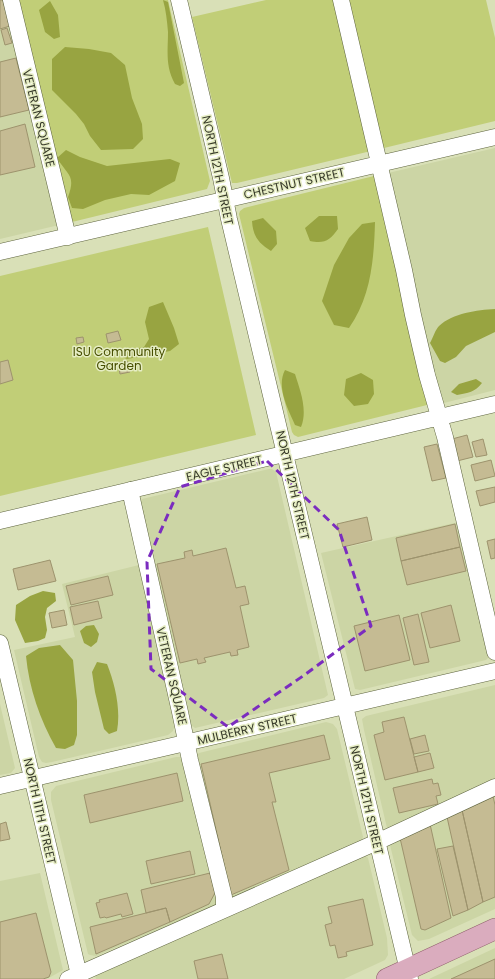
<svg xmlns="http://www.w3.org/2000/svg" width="495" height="979" font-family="Poppins,sans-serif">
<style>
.built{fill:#ccd5a5}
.green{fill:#c1ce77}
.forest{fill:#98a441}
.building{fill:#c5bb93;stroke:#9d936d}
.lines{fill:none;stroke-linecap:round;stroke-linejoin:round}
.minor-casing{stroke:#5e643f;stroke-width:17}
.major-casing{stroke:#90606d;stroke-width:22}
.minor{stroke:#fff;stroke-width:16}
.major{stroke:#daacbe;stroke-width:21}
.marked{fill:none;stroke:#7b2cbf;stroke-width:3;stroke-dasharray:8 5;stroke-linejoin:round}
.labels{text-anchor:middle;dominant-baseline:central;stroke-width:3;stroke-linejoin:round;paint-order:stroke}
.street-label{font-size:12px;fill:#363929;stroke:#e6edc4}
.park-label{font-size:12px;fill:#474f00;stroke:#e6edc4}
</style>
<rect width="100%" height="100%" fill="#d9e0b7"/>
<!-- built -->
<path class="built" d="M0 0H6L59 225 0 239Z
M495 148V390L444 403 439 400 388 173Z
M269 469H272L276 472 328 695 324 698 195 728 190 724 139 502 142 499Z
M459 522 489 654 488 658 486 660 360 690 355 689 321 553Z
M139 565 175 725 173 731 168 735 52 762 46 763 42 762 39 757 14 650 75 637 62 584Z
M495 685V781L387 828 364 730 362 719 366 716Z
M0 704 15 768 11 773 0 775Z
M326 722 333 724 337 729 363 837 362 841 234 896H229L196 756 199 753Z
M176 757H181L185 760 217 902 215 905 96 956 90 955 88 954 51 800V792L56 786Z
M495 794V909L429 939 418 941 412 935 390 845Z
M364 854 368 858 387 938 388 955 385 960 344 979H96L95 976Z
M40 873 63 970 47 979H0V881Z
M495 948V979H429Z"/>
<!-- green -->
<path class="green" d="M14 0H168L210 181 207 189 72 222Z
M266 0H338L371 151 237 183H232L192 17Z
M344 0H486L495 38V121L384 148 380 145Z
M374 176 429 400 427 405 298 437 294 435 292 432 239 214 240 211 244 208Z
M208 227 256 435 0 496V276Z"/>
<!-- forest -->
<path class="forest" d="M163 0 168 2 184 83 180 86 175 84C165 66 168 51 168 32 167 21 166 10 163 0Z
M50 1 58 15 60 37 54 39 45 32 39 10Z
M65 47 89 49 111 53 125 65 132 98 142 124 143 139 133 149 101 150 90 136 84 124 76 114 52 90V59Z
M66 150 80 157 107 166 170 159 180 163 175 181 149 195 131 194 105 200 83 209 72 208 68 197C76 175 68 176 57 158Z
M319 216H337L338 229C330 240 325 244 310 241L305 228Z
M263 218 276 231 277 244 271 251C258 243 253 236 252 221Z
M375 222C374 259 371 297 349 328L334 325 322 301 334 265 349 238 362 224Z
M163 302 174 328 179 344 170 351 127 359 123 357V351L144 347 149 339 145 322 149 307Z
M495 309V332L466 346 456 357 445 363 440 361 430 343C433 338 435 330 439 326 453 313 477 310 495 309Z
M285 370 295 374C300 390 308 410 301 427L295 425C288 409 276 387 285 370Z
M361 373 373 380 374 394 368 404 354 406 344 395 346 379Z
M476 379 482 383C475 392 468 393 457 395L451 392 459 384Z
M43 591 55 593 56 601 47 608 45 617 47 630 45 638 38 641 25 643 15 620 16 605 30 596Z
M94 625 99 634 97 642 91 647 84 643 80 631 86 626Z
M60 645 73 660 77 701V735L74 745 65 749 56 748C40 720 29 688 26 656L39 648Z
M97 662 107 664C115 684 121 709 117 731L109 734 104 729 95 692 92 672Z"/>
<!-- building -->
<path class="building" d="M0 0H3L10 26 0 29Z
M7 28 12 43 5 45 1 30Z
M16 58 29 110 0 117V62Z
M25 124 35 167 0 175V131Z
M118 331 121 340 108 343 106 334Z
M83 337 84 342 77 344 76 338Z
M8 360 13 380 0 384V362Z
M127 361 130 372 120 374 118 363Z
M467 435 473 457 457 461 452 439Z
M483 439 487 455 476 457 472 442Z
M437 444 446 478 432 481 424 447Z
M491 460 495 476 475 481 471 465Z
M495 487V502L480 506 476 491Z
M367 517 372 540 343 547 337 524Z
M455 524 460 547 401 561 396 538Z
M495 539V558L491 559 487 541Z
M460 547 466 571 407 585 401 561Z
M226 548 236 588 245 586 249 604 240 606 249 647 237 650 238 655 231 656 230 652 204 658 206 662 198 664 197 659 180 663 157 564 185 558 184 552 192 550 193 556Z
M50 560 56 581 18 590 13 569Z
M108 576 113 595 71 605 66 586Z
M98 601 102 618 74 625 70 607Z
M451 605 460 641 430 648 421 613Z
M64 610 67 625 52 628 49 613Z
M418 614 429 662 414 665 403 618Z
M399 615 410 660 365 671 354 626Z
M404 717 418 772 385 780 374 735 384 732 382 722Z
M324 735 330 759 269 773 276 802H272L289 870 231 895 201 764Z
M425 735 429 751 414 754 410 739Z
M430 753 434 768 418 772 414 757Z
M177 773 183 801 90 823 84 795Z
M432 779 433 784 438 783 441 795 436 796 438 804 399 813 393 788Z
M493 796 495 805V897L483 902 462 810Z
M462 810 483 902 468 910 447 817Z
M6 822 10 839 0 841V824Z
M430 824 451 918 425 930 421 929 400 838Z
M453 846 468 910 453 916 437 849Z
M190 851 195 874 151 884 146 861Z
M210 873 215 893 209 904 170 922 166 908 146 913 141 890Z
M127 893 133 914 122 917 121 914 106 918 105 917 100 918 96 903 100 902 99 900Z
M363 899 373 945 346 952 347 956 338 958 335 945 330 946 325 925 332 923 328 907Z
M166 908 170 922 96 954 90 927Z
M36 913 51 972 49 977 43 979H0V922Z
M222 954 228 979H198L194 961Z
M495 959V979H451Z"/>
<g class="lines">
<!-- minor casing -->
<g class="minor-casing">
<path id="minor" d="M11 0 68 237
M179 0 221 178 229 219 410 979
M341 0 404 270 413 315 427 375 445 437 495 652
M0 252 495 137
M130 490 180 712 190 760 224 897V909
M0 521 495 404
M0 643 80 979
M0 786 495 671
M68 979 377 842 495 787"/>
</g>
<!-- major casing -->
<g class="major-casing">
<path id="major" d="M387 979 495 929"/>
</g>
<!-- minor -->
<use href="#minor" class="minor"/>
<!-- major -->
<use href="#major" class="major"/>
</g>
<!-- marked area -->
<path class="marked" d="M267 461 339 530 371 626 303 676 228 727 151 669 147 562 180 487Z"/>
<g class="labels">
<!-- street labels -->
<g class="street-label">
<text transform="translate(39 118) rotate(76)">VETERAN SQUARE</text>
<text transform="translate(218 170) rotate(78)">NORTH 12TH STREET</text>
<text transform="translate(294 183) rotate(-13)">CHESTNUT STREET</text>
<text transform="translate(224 468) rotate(-13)">EAGLE STREET</text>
<text transform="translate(293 485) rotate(77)">NORTH 12TH STREET</text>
<text transform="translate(172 676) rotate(77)">VETERAN SQUARE</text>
<text transform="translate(247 729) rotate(-13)">MULBERRY STREET</text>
<text transform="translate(367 800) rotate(77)">NORTH 12TH STREET</text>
<text transform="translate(40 811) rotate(77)">NORTH 11TH STREET</text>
</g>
<!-- park labels -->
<g class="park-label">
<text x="119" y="351">ISU Community<tspan x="119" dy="14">Garden</tspan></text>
</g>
</g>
</svg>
